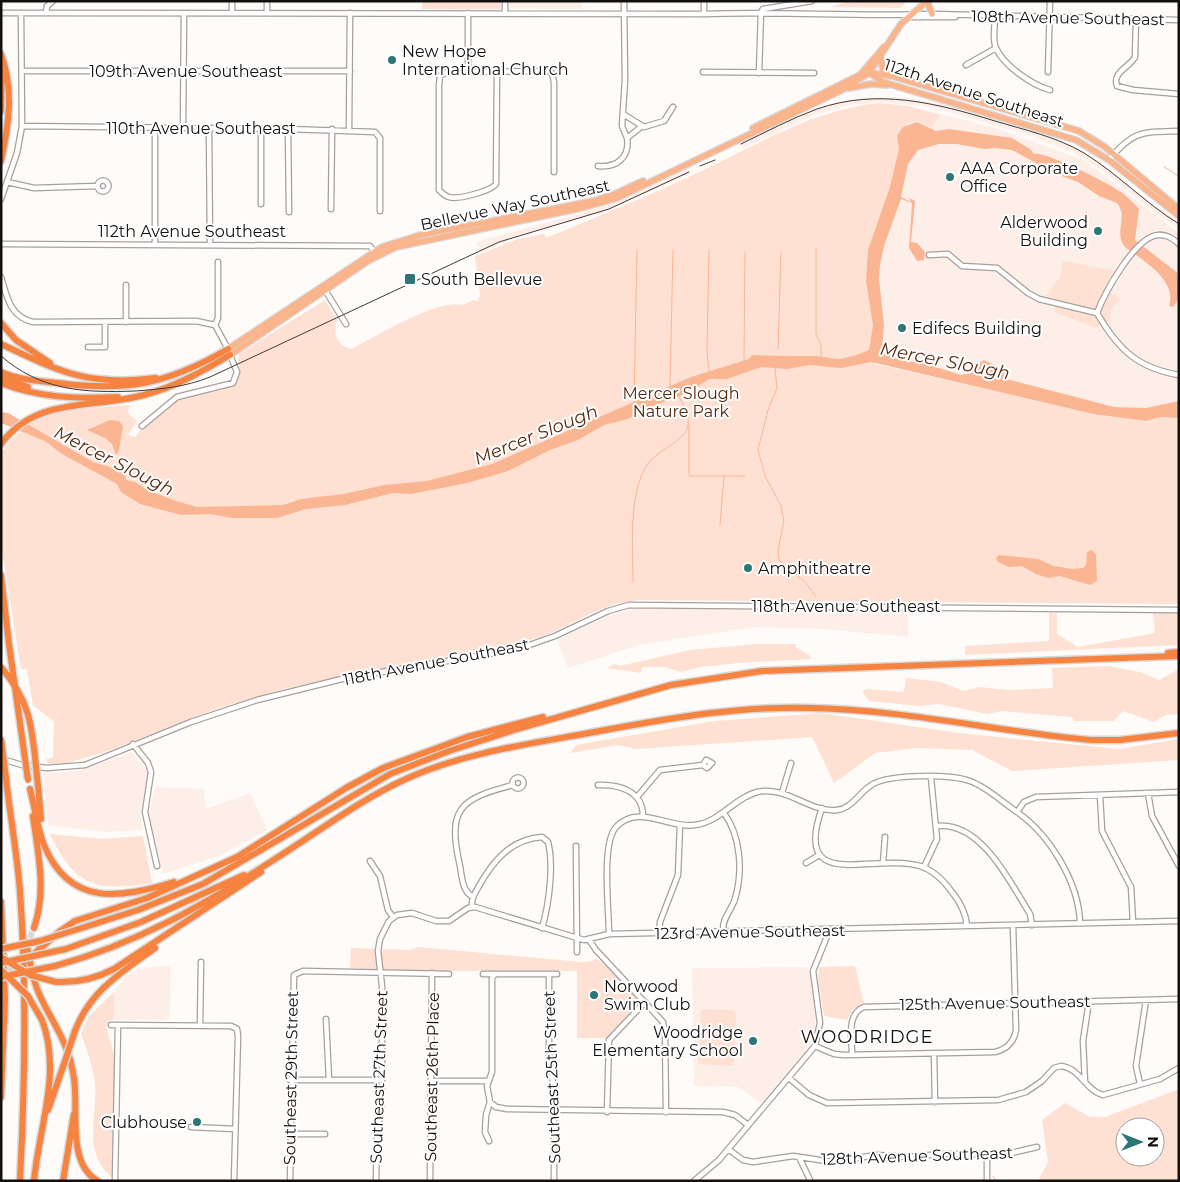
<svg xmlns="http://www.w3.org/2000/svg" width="1180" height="1182" font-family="Montserrat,sans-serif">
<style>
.built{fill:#fdefe8}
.green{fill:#fee1d3;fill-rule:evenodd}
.water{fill:#fab693}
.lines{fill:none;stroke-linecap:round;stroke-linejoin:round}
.stream{stroke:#fab693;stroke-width:1}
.highway-tunnel{stroke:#dbd8d6;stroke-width:6;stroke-dasharray:6 3;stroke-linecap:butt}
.minor-casing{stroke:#a6a09d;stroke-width:7}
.major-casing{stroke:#d9d9d9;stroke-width:8}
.highway-casing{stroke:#d9d9d9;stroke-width:9}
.minor{stroke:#fff;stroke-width:4.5}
.major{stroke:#fab58d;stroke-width:5.5}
.highway{stroke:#f78341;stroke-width:6}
.tram{stroke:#3f3c3b;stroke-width:1}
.highway-bridge-casing{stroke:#d9d9d9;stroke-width:9;stroke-linecap:butt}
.highway-bridge{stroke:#f78341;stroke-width:6}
.poi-dot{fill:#2c7678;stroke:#fff;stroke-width:2}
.labels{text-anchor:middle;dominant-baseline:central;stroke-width:4;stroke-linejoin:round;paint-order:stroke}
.street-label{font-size:16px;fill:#12100f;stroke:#fff}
.poi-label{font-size:16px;fill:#12100f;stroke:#fff;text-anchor:start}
.park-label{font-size:16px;fill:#53280f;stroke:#fff}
.water-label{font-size:18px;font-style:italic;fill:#572c13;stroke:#fff}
.neighbourhood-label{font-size:18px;letter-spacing:1px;fill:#12100f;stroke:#fff}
</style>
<rect width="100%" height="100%" fill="#fffbf9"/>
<!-- built -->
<path class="built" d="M509 1H582V9L509 8Z
M878 97 907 98 949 106 1043 134 1075 147 1101 163 1158 209 1179 222V229L1155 213 1099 168 1074 153 1034 137 932 107 882 102 851 105 817 114 743 148 740 143 816 108 852 99Z
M908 106 993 127 1084 160 1179 233V410L1103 407 952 376 886 355 882 349 872 273 904 155Z
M687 169 689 174 604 212 518 235 481 253 476 242 595 209 623 199Z
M697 608 908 609V637L824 629 755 627 639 645 568 668 557 640 606 616 635 609Z
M132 752 148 773 140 813 142 830 105 832 48 825 43 773 78 771Z
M155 787 204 789 206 809 250 793 267 830 217 857 163 874 149 814Z
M171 965 170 1020H114V992L123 979 137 969Z
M809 967 815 1015V1034L808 1049 761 1103 738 1087 694 1086 692 968Z"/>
<!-- green -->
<path class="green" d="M422 1H501V9H422Z
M849 1H907L900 8 830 7Z
M879 103 908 106 940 115 931 128 919 121 907 123 904 155 872 273 875 364 1099 414 1146 421 1161 417 1179 418V604L640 600C601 604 591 615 557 630 546 636 533 639 520 642L287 688 219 708 105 752 67 763 48 764 46 759 53 758 54 722 33 705 27 669H21L1 544V453L11 440 30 423 43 415 55 411 129 405 128 413 137 421 128 435 136 437C145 420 169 401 188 396 207 391 230 394 240 374L238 358 240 353 325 300 337 320C333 335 337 345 351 349 375 337 437 298 462 305L474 300 478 301 480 295 475 256 518 239 544 234 546 238C609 212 673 186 734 155 778 133 827 108 879 103Z
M1063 261 1115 271 1103 289 1121 299 1112 308 1109 321 1096 328 1054 312 1056 300 1046 296 1060 277Z
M1153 612 1179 613V645L965 655V646L1049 641V613H1057V634L1078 647 1155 633Z
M758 644H796V647L809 655 811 659 738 663 701 667 681 672 665 667H642L641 673 607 668 614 664 620 666 690 650Z
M1108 666 1140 672 1159 680 1179 669V714L1166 715 1154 722 1123 711 1114 721H1075L1071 717 1002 711 987 714 939 704 919 706 869 701 862 691 868 689 904 692 906 678 941 682 963 691 980 687 1009 690 1053 688 1052 668Z
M821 713 959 733 1119 749 1179 739V760L1012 771 972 750 917 748 875 753 834 783 812 737 636 749 618 745 571 753 576 745 715 721Z
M50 834 103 839 143 836 152 883C96 892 75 887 50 834Z
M418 947 582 962 592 961 596 958 601 962H605L640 1003 606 1038H577V971H390L350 968 351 948 410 950Z
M855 966 864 1003 853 1009 847 1020 824 1016 818 981 819 967Z
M114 992V1020L109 1021 106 1027 115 1058 113 1178C81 1152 98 1119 95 1083 93 1066 87 1050 81 1034L89 1016Z
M703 1009 733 1010 736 1013 734 1063 731 1066 698 1064 701 1011Z
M1179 1089V1181H1038L1048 1162 1042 1120 1065 1103 1090 1117H1105ZM1125 1127H1155V1157H1125Z"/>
<!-- water -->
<path class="water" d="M917 122 936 131 949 129 1012 138 1030 149 1034 154C1045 151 1104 181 1116 189 1125 194 1132 201 1139 209L1135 240 1179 274V299L1173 307 1169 306C1177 282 1148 264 1132 252 1128 249 1125 248 1123 244 1115 231 1128 216 1117 203L1099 196 1078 182 1056 174 1012 150 995 148 984 149 957 144H939L918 150 908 164 901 197 911 202 909 198 915 201 911 242 917 243 925 252 924 260 917 261 909 248 912 203 901 199 884 246 880 265 879 279 884 325 882 349 886 355 904 361 920 362 961 375 976 372 978 364 984 360 1005 370 1004 375 1006 379 1114 407 1146 408 1179 401V418L1161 417 1146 421 1094 414 871 362 841 368 810 365 787 369 761 367 727 379H709L688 393 653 406 628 419 604 425 578 440 550 450 508 471 467 483 411 494 393 493 345 505 306 509 277 518H232L211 514 181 515 140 504 121 492 117 484 62 454 45 441 1 423V412L8 413 95 463 108 466 119 473 120 466 123 464 126 480 135 482 147 490 176 501 197 507 283 505 301 499 344 494 384 485 427 481 492 464 691 377 749 359 752 355C773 356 794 356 815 356 823 356 831 359 838 359 848 358 860 354 869 350L873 325 866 281 868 250 890 187 899 149 897 136 903 127Z
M110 420 119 421 123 426 119 450 116 455 112 444 105 438 87 430Z
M1092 550 1096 555 1097 581 1090 585 1060 576 1048 578 1036 574 1022 566 1009 567 998 562 996 558 999 555 1038 559 1054 566 1072 569 1083 568 1086 565 1087 552Z"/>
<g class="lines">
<!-- stream -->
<path class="stream" d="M1164 167 1179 176
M816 248V334L821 345V357
M709 250 707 352 709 372
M778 349 781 252
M744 361 745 252
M775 368 777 388 768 410 758 450 765 476 781 506 784 520 778 551 779 560 806 583 816 597
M670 386 673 250
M634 404 637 250
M689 425V476H745
M720 525 724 476
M633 582C633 548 628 494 647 465 655 452 683 441 687 429 691 416 685 408 679 397
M993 1176 996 1181"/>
<!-- highway-tunnel -->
<path class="highway-tunnel" d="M26 946 34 928
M2 977 17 961"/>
<!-- minor casing -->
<g class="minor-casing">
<path id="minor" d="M232 1V13
M267 1V13
M505 1V13
M624 1 625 80 622 126 627 138
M761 12 763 9 812 1
M1 13 704 14C780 11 856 17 932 14L1179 20
M46 13 47 6 53 1
M468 13V71
M704 14V1
M911 17H955
M995 17C995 26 992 40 996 48 1004 66 1032 85 1050 90
M1136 19 1135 57C1129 68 1112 72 1117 86L1133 90 1179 94
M966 65 996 48
M23 71H350
M497 71 496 184C491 191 458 200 449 197 445 196 442 193 439 190V85L440 76 447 72 548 71 552 73 554 82V172
M703 72 814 73
M1048 72 1050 1
M759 73 761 12
M623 114 644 127 664 121 673 107
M22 126 288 129 375 132 380 138V211
M183 128 184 13
M261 128V204
M209 129 210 245
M288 129 289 212
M349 130 350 13
M1109 160C1133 130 1143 132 1179 131
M598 166C617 168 630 157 627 138L641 127
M97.5 186a5.5 5.5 0 1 1 11 0a5.5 5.5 0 1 1-11 0Z
M7 182 34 188 97 186
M1 199 17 153 22 126 21 13
M331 209 332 129
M1 244 370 246 376 254
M155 245V129
M929 255 948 254 962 266 997 268 1028 293 1039 299 1097 313C1118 349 1137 368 1179 375
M1 277C7 297 10 317 33 322L196 321 215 325
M325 290 346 324
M1097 313C1105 292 1135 237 1158 235 1167 234 1173 239 1179 244
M126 322V285
M215 325 218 318V262
M215 325 228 349
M88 347H105V322
M142 426 177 397 233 383 237 372 230 355
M133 744 148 763 151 772 145 812 157 866
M2 759 22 765 47 768 85 765 191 722 257 700 346 678 518 649 555 636 608 611 629 605 1179 610
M512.5 783a5.5 5.5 0 1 1 11 0a5.5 5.5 0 1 1-11 0Z
M598 785C619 784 643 791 643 816
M782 793 791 763
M1148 793 1152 816 1179 866
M1100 795 1102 831 1131 887 1133 922
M637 797 660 770 703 765 707 768 712 763 706 760 703 765
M822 808C791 895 874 852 920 866 933 870 944 881 952 892 960 902 966 913 967 926
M1017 812C1050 835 1079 883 1080 923
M937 826C981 821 1010 882 1030 914L1032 925
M576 846 577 952
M370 861 380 876 388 910 393 917
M806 863 819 855
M883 863 885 837
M924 867 937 839 931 778
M473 897C462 891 462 877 460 866 447 809 459 799 513 785
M472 907C471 899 475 893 479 886 493 861 511 839 542 837L548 842C554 865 549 905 542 928
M724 931C720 922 732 909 735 899 743 872 741 836 724 813
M659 933 660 922 678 875 680 825
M609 934C609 910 601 844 616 827 638 803 669 829 695 825 720 822 734 798 757 792 786 785 810 813 837 810 852 809 860 791 873 784 891 774 950 774 970 781 987 787 1002 802 1017 812L1024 802 1036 797 1179 792
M589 940 596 950 663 1022 665 1032 666 1112
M483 974H557
M549 974V1056L554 1089V1181
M326 1019 329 1080
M111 1025 231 1026 237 1029 238 1036 234 1181
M200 1025 201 962
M815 1046 834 1054 844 1055 995 1052C1007 1049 1014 1042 1016 1030L1013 925
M934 1053 935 1102
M852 1054C852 1039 846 1014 864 1007L1179 999
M789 1078 809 1095 827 1103 998 1100 1026 1092 1042 1081 1054 1068 1061 1066C1080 1068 1086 1091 1103 1095L1160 1079 1179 1068
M290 1080H382
M431 1081H488
M1085 1082 1083 1041 1089 1001
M1140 1084 1136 1066 1146 1000
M490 1102 496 1107 507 1109 723 1112 735 1115 748 1125
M607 1112 609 1040 645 1002
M191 1127 235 1129
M290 1134H325
M489 1141 485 1132 486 1115 490 1102 487 1086 492 1072V978L495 974
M728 1149 743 1160 753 1162 793 1156 833 1162 876 1155 910 1157 940 1154H1007L1037 1147
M987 1155V1181
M799 1157 810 1180
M115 1181 118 1025
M290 1181 294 975 303 971 449 974
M376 1181 377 1134 381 1109 382 1080V986L378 951 380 939 389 921 397 915 412 913 436 921H449L468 908 475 907 584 940 609 934 1179 921
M430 1181 432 973
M694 1181 719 1160 815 1046 820 1023 813 971 830 929"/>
</g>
<!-- major casing -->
<g class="major-casing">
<path id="major" d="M927 1 932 14
M881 58 883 70 889 75
M868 72 883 82 1076 140 1109 160 1179 216
M870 73 892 76 1079 131 1105 147 1179 209
M849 88 871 84 887 85
M753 128 860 75 884 47
M228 349 382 247 421 235 593 201 615 194 643 181
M230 355 368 261 396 247 581 208 617 198 840 91 869 73 901 24 927 1"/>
</g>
<!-- highway casing -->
<g class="highway-casing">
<path id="highway" d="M1 54C14 89 9 125 1 161
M1 111 2 65
M1 323 16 340 50 363
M1 344C60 372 90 387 156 378
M1 372C19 380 39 381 58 383 126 392 168 384 228 349
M2 377 28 387
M1 383C39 398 77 399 118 397
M1 444C36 396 93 409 144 395 175 387 203 371 230 355
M1 575 9 644
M1168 653 1179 652
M6 778C10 815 17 853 20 891 27 988 25 1084 20 1181
M38 785 41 819
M30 789C35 807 37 827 44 845 70 908 121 898 174 882
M33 816C38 853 47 891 34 928
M1 902 5 999 1 1097
M85 927 138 910 203 884 390 774 449 751 517 729 671 685 762 671 1179 656
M26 942C30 961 32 980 41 998 56 1029 68 1041 74 1078 79 1110 66 1163 98 1181
M66 949 141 922 244 875
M34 954 59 932 75 921 147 898 237 857 346 788 383 768 467 737 543 717
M55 966C136 944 202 906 272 861 317 833 359 800 408 778 462 754 521 745 578 735 656 721 733 705 813 708 907 710 999 732 1092 740H1120L1179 733
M56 982C78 983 95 979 114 969L261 872
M75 1031C90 991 122 972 155 948
M48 1110 63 1067
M34 1181C39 1127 62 1072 42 1020
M63 1181 74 1114"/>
</g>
<!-- minor -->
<use href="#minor" class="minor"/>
<!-- major -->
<use href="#major" class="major"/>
<!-- highway -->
<use href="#highway" class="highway"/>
<!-- tram -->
<path class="tram" d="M741 144C766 132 790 119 817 109 878 88 936 103 995 121 1025 130 1057 137 1084 153 1118 174 1145 203 1179 224
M700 166 715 160
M1 356C41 391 85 393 135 391 162 389 185 387 210 377L499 242 609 209 689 172"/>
<!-- highway-bridge casing -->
<g class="highway-bridge-casing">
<path id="highway-bridge" d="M9 644 28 780
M1 667C35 707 32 736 38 785
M1 739 6 778
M1 949 40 941 85 927
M1 957 30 975 56 982
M1 963 66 949
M1 970 28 996 42 1020
M1 977 55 966
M63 1067 75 1031"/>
</g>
<!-- highway-bridge -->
<use href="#highway-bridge" class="highway-bridge"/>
</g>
<!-- markers -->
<g class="poi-dot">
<circle cx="392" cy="60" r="5"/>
<circle cx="950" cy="177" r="5"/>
<circle cx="1098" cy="231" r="5"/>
<rect x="404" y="273" width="12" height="12" rx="2.5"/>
<circle cx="902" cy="328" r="5"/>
<circle cx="748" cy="568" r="5"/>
<circle cx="594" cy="995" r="5"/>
<circle cx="753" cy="1041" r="5"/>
<circle cx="197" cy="1122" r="5"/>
</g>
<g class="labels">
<!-- street labels -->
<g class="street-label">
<text transform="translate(1068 18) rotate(1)">108th Avenue Southeast</text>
<text x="186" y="71">109th Avenue Southeast</text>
<text transform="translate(974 93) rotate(18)">112th Avenue Southeast</text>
<text x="201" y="128">110th Avenue Southeast</text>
<text transform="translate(515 205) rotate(-12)">Bellevue Way Southeast</text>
<text x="192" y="231">112th Avenue Southeast</text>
<text x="846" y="606">118th Avenue Southeast</text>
<text transform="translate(436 662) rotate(-11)">118th Avenue Southeast</text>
<text transform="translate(750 932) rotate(-1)">123rd Avenue Southeast</text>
<text transform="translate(995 1003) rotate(-1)">125th Avenue Southeast</text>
<text transform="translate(379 1077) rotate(-88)">Southeast 27th Street</text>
<text transform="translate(432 1077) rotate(-89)">Southeast 26th Place</text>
<text transform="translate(552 1077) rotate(-92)">Southeast 25th Street</text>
<text transform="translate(291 1078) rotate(-89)">Southeast 29th Street</text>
<text transform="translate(917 1156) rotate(-2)">128th Avenue Southeast</text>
</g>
<!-- poi labels -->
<g class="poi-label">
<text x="402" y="51">New Hope<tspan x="402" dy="18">International Church</tspan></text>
<text x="960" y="168">AAA Corporate<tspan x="960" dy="18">Office</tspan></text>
<text x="1088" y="222" text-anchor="end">Alderwood<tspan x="1088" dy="18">Building</tspan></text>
<text x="421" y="279">South Bellevue</text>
<text x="912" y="328">Edifecs Building</text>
<text x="758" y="568">Amphitheatre</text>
<text x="604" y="986">Norwood<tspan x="604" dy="18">Swim Club</tspan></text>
<text x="743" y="1032" text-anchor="end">Woodridge<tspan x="743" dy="18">Elementary School</tspan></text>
<text x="187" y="1122" text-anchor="end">Clubhouse</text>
</g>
<!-- park labels -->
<g class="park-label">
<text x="681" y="393">Mercer Slough<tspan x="681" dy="18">Nature Park</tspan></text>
</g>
<!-- water labels -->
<g class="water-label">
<text transform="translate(945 361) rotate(11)">Mercer Slough</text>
<text transform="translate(536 435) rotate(-22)">Mercer Slough</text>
<text transform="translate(114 461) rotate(27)">Mercer Slough</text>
</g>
<!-- neighbourhood labels -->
<g class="neighbourhood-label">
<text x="867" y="1037">WOODRIDGE</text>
</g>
</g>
<!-- border -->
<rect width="1180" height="1182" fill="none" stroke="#12100f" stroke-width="5"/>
<!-- north arrow -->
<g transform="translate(1140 1142) rotate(90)"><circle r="24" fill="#ffffff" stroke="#a09f9f"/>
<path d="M0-4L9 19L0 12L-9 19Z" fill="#2c7678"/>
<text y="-8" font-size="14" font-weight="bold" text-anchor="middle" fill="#12100f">N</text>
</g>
</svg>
